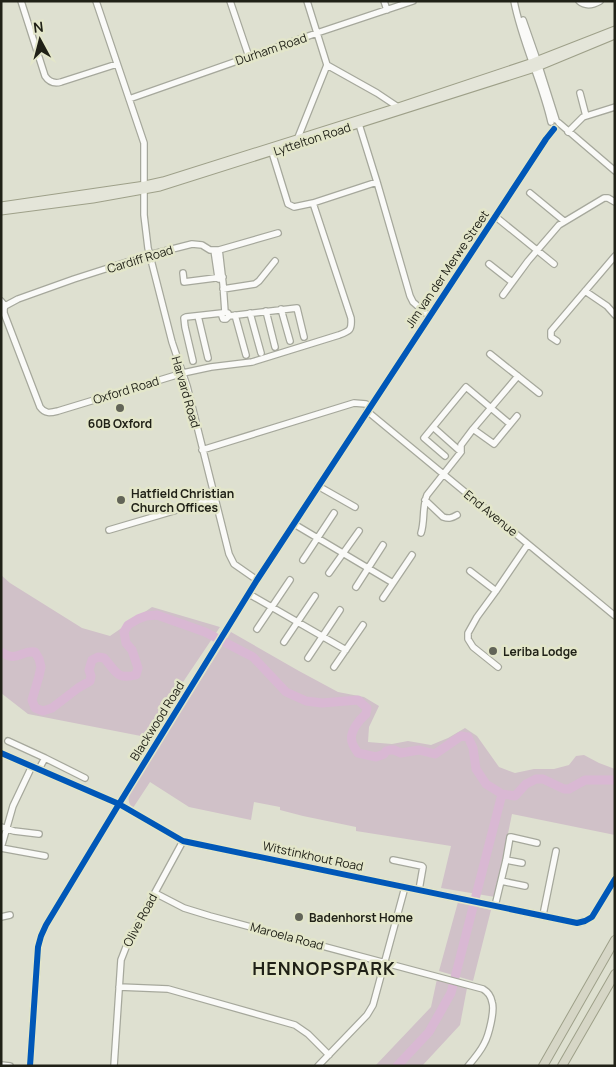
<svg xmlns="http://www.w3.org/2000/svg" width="616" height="1067" font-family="Manrope,sans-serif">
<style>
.green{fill:#d0c1c8}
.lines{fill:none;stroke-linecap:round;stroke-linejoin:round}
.river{stroke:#d9b8d3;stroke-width:9}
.minor-casing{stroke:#a6a89c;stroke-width:8}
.major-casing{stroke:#9ea089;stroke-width:9}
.highway-casing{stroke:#9ea089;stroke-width:10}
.minor{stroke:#fafaf8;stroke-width:5.5}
.major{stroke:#e4e5d9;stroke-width:7}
.highway{stroke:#d6d6c6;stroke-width:8}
.cycleway-casing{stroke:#e3e6ca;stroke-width:9}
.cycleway{stroke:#0057b8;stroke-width:6}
.poi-dot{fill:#626458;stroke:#e3e6ca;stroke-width:2}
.labels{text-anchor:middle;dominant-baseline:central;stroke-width:5;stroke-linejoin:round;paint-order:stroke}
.street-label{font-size:12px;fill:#202117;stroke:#e3e6ca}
.poi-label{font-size:12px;font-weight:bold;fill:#202117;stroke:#e3e6ca;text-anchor:start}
.district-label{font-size:18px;font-weight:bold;letter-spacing:1px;fill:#202117;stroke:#e3e6ca}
</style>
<rect width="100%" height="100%" fill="#dee0d0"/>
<!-- green -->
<path class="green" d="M1 575 10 583 82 628 110 636 152 607 220 627 146 737 28 714 1 693Z
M231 632 299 671 338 692 364 697 379 706 369 727 368 742 392 744 408 741 431 745 448 738 465 728 477 736 499 767 515 773 534 769H554L569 765 576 756 584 755 599 763 615 769V835L512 814 495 897 441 888 451 846 356 831V827L303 816 280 810V807L254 802 251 820 189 807 150 782 133 808C122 798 134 786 140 776Z
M458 902 491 910 473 981 439 971Z
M437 979 467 988 460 1025 422 1066H375L431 1007Z"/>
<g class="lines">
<!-- river -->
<path class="river" d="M1 652C18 663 20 650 35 652L39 659 41 667 39 676 32 700 35 708 43 711 52 708 78 688 90 681 91 676 89 670 92 660 98 657 104 658C116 671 116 680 136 675L138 668 132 650 126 643 124 632 128 625 138 619 146 616 157 615 205 632 253 657 286 692 306 701 322 703 358 700 367 708 366 714C359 720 349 732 352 742 353 746 356 750 358 753L376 757 384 754 386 751 390 750H394L401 753 419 750 435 754 461 736 468 737 473 748 476 769 486 784 502 794 515 796 526 784 536 779H543L564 789H569L585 780H615
M397 1066 429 1032 451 993 502 794"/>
<!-- minor casing -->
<g class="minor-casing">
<path id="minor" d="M21 1 45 76C49 82 54 84 61 82L117 64
M96 1 144 143V215L148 248 172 342 187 386 229 554 234 564 257 580
M230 1 249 57
M307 1 327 65
M384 1 387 10
M514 1C522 43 542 81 551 122
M579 1C586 7 593 5 600 1
M523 20 537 60 556 120
M327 65 377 93 398 107
M580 93 586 116
M129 99 317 33 413 1
M358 121 377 182 410 296 413 302 429 316
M559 123 615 171
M568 132 583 117 615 107
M297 140 327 65
M271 149 288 204 294 207 313 203 377 182
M530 193 564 221
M496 217 554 264
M214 250 218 277 219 279
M219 250C222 271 224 291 225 312L222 313V316L223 319H226L229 316 228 313 225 312
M489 264 512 282
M183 273 184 282 223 277
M223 289 255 284 259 281 275 261
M585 291 607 306 615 315
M503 295 528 261 559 225 604 198H608L615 202
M1 301 5 306 4 309V313L40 407C45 414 50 413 58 411L183 373 211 367 252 362 339 335C350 331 352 330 351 318L313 203
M5 306 18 299 74 279 149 255 192 244 202 245 210 250H219L278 233
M281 309 290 341
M266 311 275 347
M250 313 261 353
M235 315 246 355
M198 316 208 358
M229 316 297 308 304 337
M557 341 551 337V331L615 256
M490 354 539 393
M193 361 185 327 184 318 186 317 222 313
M367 411 615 616
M433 427 461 452
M473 429 494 444 517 416
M202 450 354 403 366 404 370 406
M445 456 424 438 466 387 510 424
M318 486 355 507
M425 500 443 517C449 519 452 518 457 515
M294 524 393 583
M109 530 214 499
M421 533C425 521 422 507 427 495L461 452V445L473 429 518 376
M303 560 334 513
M470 571 496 591
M329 573 359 531
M356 587 383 545
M249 594 346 650
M383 598 412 555
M257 629 290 580
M284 642 315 596
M308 658 340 610
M334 667 363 625
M498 667 473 647 468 639V633L477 617 496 591 528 544
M8 741 45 758 39 769
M1 753 119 804 183 841 577 923 585 921 592 917 615 879
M45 758 85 778
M1 827 14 831 39 834
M1 848 13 806 32 766
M1 848 45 856
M393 860 422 866 423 867 419 890
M506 860 522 863
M501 881 525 886
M155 893 184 908 210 916 483 989C488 992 491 996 492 1002 495 1010 489 1035 484 1044 480 1052 474 1059 468 1066
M495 906 506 860 510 837H511L537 843
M543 915 556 851
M1 917 10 915
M119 987 168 989 295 1025 308 1034 329 1055
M1 1065 10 1066
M30 1066 38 947 41 936 46 925 119 804 257 580 546 139 554 129
M114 1066 121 960 128 942 183 841
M318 1066 367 1015 373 1005 405 887"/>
</g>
<!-- major casing -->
<g class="major-casing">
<path id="major" d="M1 206 145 185 163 181 398 107 533 62 615 30
M1 211 93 199 160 187 535 68 615 35"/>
</g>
<!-- highway casing -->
<g class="highway-casing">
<path id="highway" d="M543 1066 615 940
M562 1066 615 974"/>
</g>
<!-- minor -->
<use href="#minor" class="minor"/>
<!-- major -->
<use href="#major" class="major"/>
<!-- highway -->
<use href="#highway" class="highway"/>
<!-- cycleway casing -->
<g class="cycleway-casing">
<path id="cycleway" d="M1 753 119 804 183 841 577 923 585 921 592 917 615 879
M30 1066 38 947 41 936 46 925 119 804 257 580 546 139 554 129"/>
</g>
<!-- cycleway -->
<use href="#cycleway" class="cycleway"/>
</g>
<!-- markers -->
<g class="poi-dot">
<circle cx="120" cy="408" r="5"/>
<circle cx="121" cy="500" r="5"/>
<circle cx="493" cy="651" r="5"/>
<circle cx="299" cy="917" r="5"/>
</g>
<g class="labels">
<!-- street labels -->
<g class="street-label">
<text transform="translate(271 49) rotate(-19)">Durham Road</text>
<text transform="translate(312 139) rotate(-18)">Lyttelton Road</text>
<text transform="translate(140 259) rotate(-17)">Cardiff Road</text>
<text transform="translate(447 269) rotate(-56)">Jim van der Merwe Street</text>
<text transform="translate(126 390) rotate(-17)">Oxford Road</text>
<text transform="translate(186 392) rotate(74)">Harvard Road</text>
<text transform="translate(491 513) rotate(39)">End Avenue</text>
<text transform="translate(157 721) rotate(-58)">Blackwood Road</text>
<text transform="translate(313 856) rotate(12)">Witstinkhout Road</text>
<text transform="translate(140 920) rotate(-62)">Olive Road</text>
<text transform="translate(287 936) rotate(15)">Maroela Road</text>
</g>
<!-- poi labels -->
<g class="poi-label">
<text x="120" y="423" text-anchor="middle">60B Oxford</text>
<text x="131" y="493">Hatfield Christian<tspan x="131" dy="14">Church Offices</tspan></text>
<text x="503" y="651">Leriba Lodge</text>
<text x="309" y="917">Badenhorst Home</text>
</g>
<!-- district labels -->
<g class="district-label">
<text x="324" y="968">HENNOPSPARK</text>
</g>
</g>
<!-- border -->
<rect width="616" height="1067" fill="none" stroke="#202117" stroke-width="5"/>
<!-- north arrow -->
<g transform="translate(40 40) rotate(353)" stroke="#e3e6ca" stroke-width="4" paint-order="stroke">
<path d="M0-4L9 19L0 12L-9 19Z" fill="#202117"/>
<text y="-8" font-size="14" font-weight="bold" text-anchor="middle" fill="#202117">N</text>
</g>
</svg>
